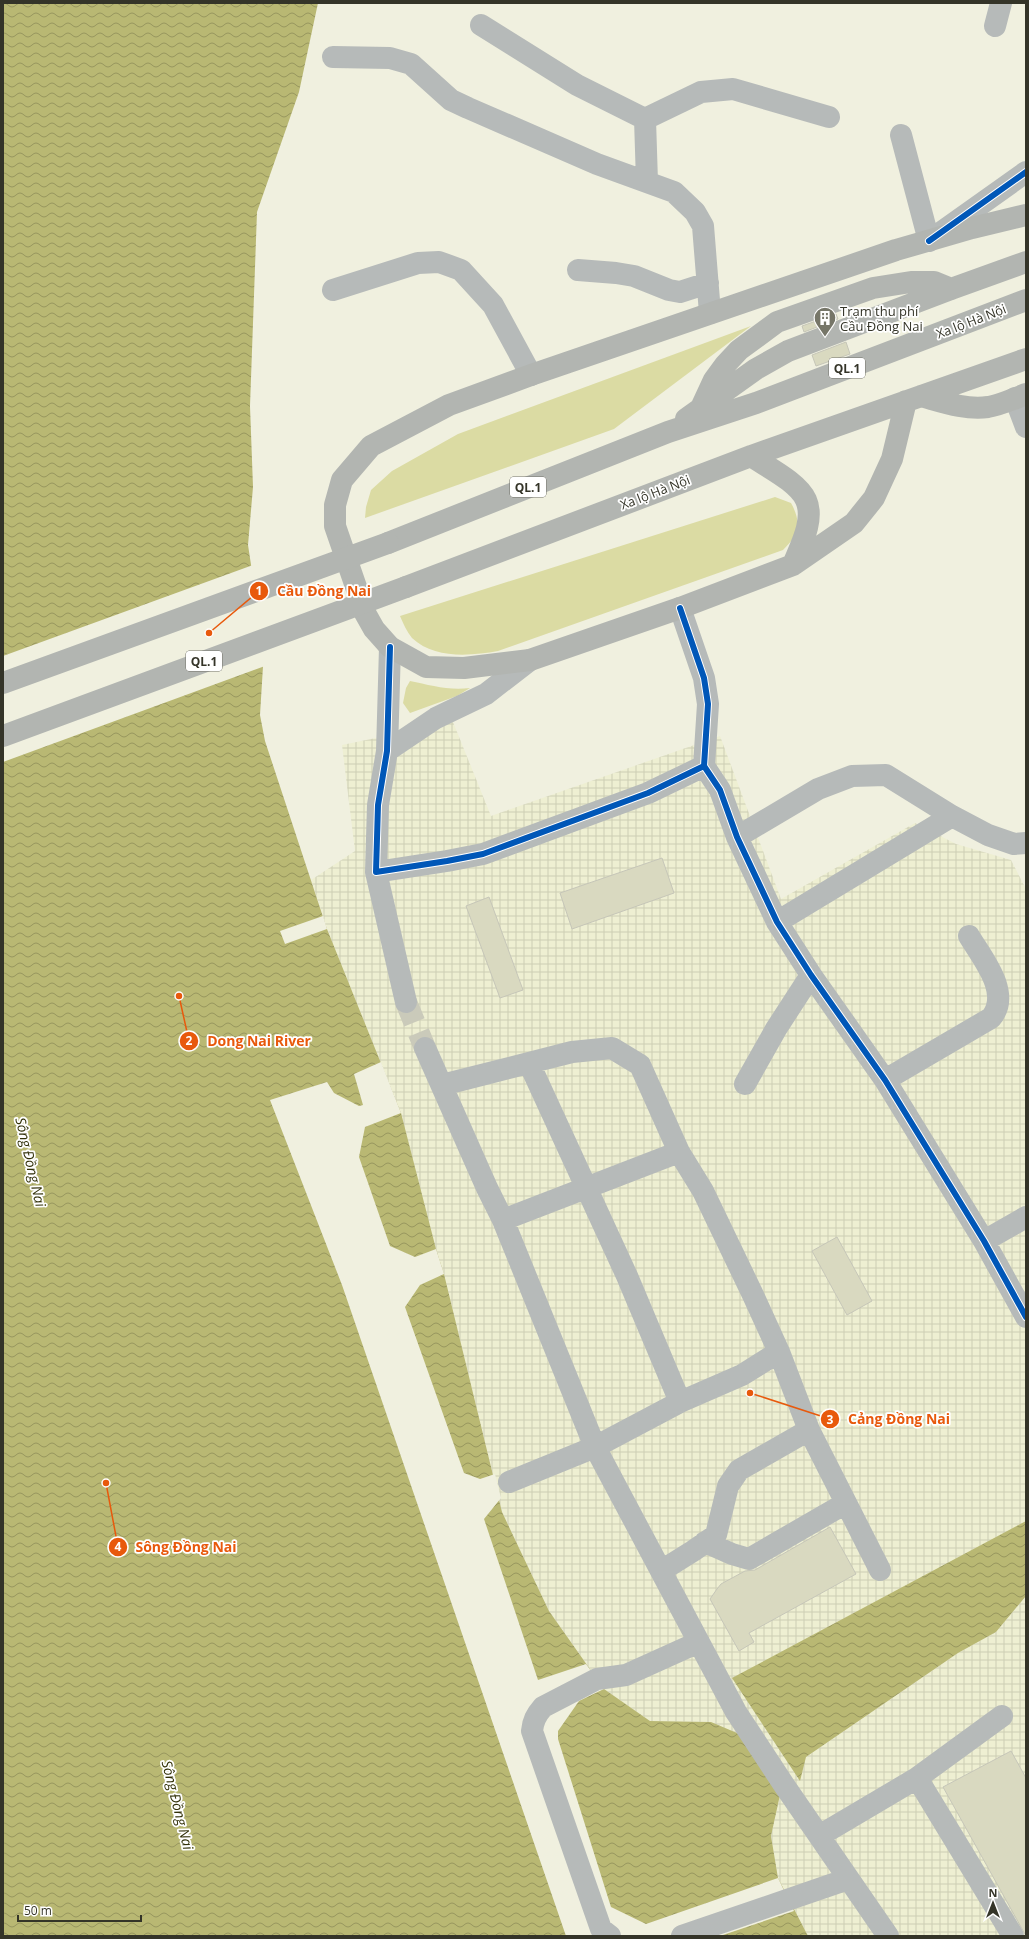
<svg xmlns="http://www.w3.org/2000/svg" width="1029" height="1939" font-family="'Open Sans',sans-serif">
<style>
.industrial{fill:url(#industrial-grid)}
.grass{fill:#dbdba3}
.water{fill:url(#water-waves)}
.pier{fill:#f0f0df}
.building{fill:#d9d9c0;stroke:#c6c6b8}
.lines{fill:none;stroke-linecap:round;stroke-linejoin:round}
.minor-tunnel{stroke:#cacaba;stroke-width:22;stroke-dasharray:22 11;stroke-linecap:butt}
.minor{stroke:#b6bab9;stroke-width:22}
.highway{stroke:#b2b5b1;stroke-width:22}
.highway-bridge{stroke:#b2b5b1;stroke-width:22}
.cycleway-casing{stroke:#fff;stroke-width:8}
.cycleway{stroke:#0057b8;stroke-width:6}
.labels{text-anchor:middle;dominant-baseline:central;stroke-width:3.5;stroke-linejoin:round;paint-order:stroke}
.shield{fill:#fff;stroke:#717168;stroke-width:1}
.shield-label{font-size:12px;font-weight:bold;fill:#343428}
.poi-label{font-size:13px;fill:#343428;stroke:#fff;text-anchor:start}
.street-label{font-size:13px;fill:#343428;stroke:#fff}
.water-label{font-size:14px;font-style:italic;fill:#313008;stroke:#fff}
.leader{fill:none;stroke:#e8590c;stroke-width:1.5}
.callout-dot{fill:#e8590c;stroke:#fff;stroke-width:1.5}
.mark-label{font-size:12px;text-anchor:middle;font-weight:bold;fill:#fff}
.callout-label{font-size:14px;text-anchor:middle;font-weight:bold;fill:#e8590c;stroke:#fff;stroke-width:3.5;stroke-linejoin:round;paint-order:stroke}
</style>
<defs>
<pattern id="industrial-grid" width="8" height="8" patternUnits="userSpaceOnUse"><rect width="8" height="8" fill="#eeefd2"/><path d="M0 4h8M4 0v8" fill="none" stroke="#cdceb4"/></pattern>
<pattern id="water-waves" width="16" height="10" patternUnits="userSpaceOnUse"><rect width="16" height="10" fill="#b9b873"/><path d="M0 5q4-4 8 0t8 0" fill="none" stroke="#97965e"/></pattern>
</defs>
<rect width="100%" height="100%" fill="#f0f0df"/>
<!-- industrial -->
<path class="industrial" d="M453 722 491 816 720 736 781 899 915 823 956 844 1011 860 1026 889V1521L806 1757 958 1653 996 1632 1026 1596V1936H808L778 1878 771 1836 780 1795 711 1722 650 1721 604 1689 549 1611 502 1512 444 1274 311 880 355 851 342 745Z"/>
<!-- grass -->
<path class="grass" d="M751 326 614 429 365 518 366 507 371 490 392 471 458 434Z
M775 497 791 503C802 523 799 535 783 550L498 651C470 656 434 659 412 638 407 632 403 623 400 616Z
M410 681C430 685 449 691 470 688L457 696 410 713 403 703 406 688Z"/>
<!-- water -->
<path class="water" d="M3 3H318L299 92 257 212 250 406 253 487 248 545 264 650 260 715 265 741 327 929 401 1113 436 1249 444 1274 502 1512 549 1611 604 1689 650 1721 711 1722 744 1736 780 1795 771 1836 778 1878 808 1936H3Z
M1026 1521V1596L996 1632 958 1653 806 1757 800 1781 732 1678Z"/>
<!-- pier -->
<path class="pier" d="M253 565 266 650 265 666 3 762V656Z
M323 916 327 929 285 944 280 931Z
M381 1062 401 1113 365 1127 359 1157 390 1246 415 1257 436 1249 444 1274 420 1285 405 1307 464 1473 480 1479 495 1474 501 1498 484 1519 538 1680 586 1664 604 1689 579 1701 558 1731V1739L611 1907 646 1924 778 1878 794 1911 720 1936H566L342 1285 270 1100 327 1082 334 1093 359 1106 363 1105 354 1074Z"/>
<!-- building -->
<path class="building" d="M836 314 838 319 804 332 802 326Z
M846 342 850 354 816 366 812 355Z
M662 858 674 893 572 929 560 893Z
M489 897 523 990 500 998 466 906Z
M837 1237 872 1301 847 1315 812 1251Z
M830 1527 856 1574 749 1633 754 1642 739 1651 710 1599 717 1589 721 1584 745 1571 755 1570Z
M1011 1751 1026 1778V1936L943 1787Z"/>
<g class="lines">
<!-- minor-tunnel -->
<path class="minor-tunnel" d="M406 1002 425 1048"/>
<!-- minor -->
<path class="minor" d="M481 25 577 85 645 119 647 182
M995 26 1001 3
M333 57 390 58 411 64 451 100 468 108 597 164 674 192 695 212 703 226 710 313
M645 119 701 92 733 89 829 117
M901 135 929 241 1026 172
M578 270 616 273 634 276 669 290 680 292 708 283
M333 290 418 263 439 262 461 270 493 305 531 375
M1015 398 1026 427
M680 608 704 678 708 704 704 766 720 790 737 837 777 922 811 975 885 1080 984 1241 1026 1317
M390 647 387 751 378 805 376 872 406 1002
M387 751 436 718 486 694 530 660
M737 837 818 789 852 776 886 775 952 816 988 835 1014 844 1026 843
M376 872 447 861 483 854 648 793 704 766
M777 922 952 816
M425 1048 487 1188 503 1220 595 1447 736 1712 784 1785 888 1936
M529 1063 627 1276 680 1402
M885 1080 991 1018C1012 993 982 958 969 936
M745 1084 776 1029 811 975
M442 1085 572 1052 612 1048 640 1065 679 1152 703 1191 753 1295 779 1352 809 1430 880 1570
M503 1220 679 1152
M984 1241 1026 1217
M509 1482 595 1447 680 1402 742 1375 779 1352
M705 1542 732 1554 749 1559 846 1503
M661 1571 693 1551 716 1535 728 1486 739 1470 809 1430
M917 1778 1002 1716
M819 1836 917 1778 1013 1936
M610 1936 601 1929 532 1731C533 1721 536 1715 543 1707L597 1679 626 1675 699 1642
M682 1936 848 1879"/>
<!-- highway -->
<path class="highway" d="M921 396C943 402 965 410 988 407 1000 405 1014 399 1026 394
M906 401 892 459 874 498 854 523 793 565 680 608 530 660 464 668 426 667 390 647 374 629 365 613 335 526V505L342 480 371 446 449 405 531 375 896 250 972 228 1026 215
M701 408 714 380 725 365 739 350 777 322 873 288 911 282H934L951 289
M686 419 756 369 788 351 951 289 1026 262
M751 456C767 467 798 482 806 500 815 520 800 547 793 565
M388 543 668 432 756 403 1026 300
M406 587 751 456 1026 359"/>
<!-- highway-bridge -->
<path class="highway-bridge" d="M3 683 388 543
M3 736 406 587"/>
<!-- cycleway casing -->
<g class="cycleway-casing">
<path id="cycleway" d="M929 241 1026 172
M680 608 704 678 708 704 704 766 720 790 737 837 777 922 811 975 885 1080 984 1241 1026 1317
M390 647 387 751 378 805 376 872 447 861 483 854 648 793 704 766"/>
</g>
<!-- cycleway -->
<use href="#cycleway" class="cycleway"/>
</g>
<!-- icons -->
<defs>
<g id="building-pin" transform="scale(1.15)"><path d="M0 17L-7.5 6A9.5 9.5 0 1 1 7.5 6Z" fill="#767668" stroke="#fff"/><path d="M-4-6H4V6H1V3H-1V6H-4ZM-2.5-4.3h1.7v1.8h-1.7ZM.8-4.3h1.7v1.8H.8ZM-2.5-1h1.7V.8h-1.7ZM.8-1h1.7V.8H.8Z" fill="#fff"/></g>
</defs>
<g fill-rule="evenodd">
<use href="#building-pin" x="825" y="318"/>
</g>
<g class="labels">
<!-- shield labels -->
<g class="shield">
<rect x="829" y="358" width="36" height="20" rx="3"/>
<rect x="510" y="477" width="36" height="20" rx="3"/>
<rect x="186" y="651" width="36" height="20" rx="3"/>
</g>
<g class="shield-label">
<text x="847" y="368">QL.1</text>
<text x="528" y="487">QL.1</text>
<text x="204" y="661">QL.1</text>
</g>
<!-- poi labels -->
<g class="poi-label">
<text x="840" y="311">Trạm thu phí<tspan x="840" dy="15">Cầu Đồng Nai</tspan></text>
</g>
<!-- street labels -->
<g class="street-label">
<text transform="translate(971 321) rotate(-21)">Xa lộ Hà Nội</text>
<text transform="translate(655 492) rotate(-21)">Xa lộ Hà Nội</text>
</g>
<!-- water labels -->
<g class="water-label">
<text transform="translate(31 1162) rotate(77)">Sông Đồng Nai</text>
<text transform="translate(178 1805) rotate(76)">Sông Đồng Nai</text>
</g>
</g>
<!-- callouts -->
<path class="leader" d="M209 633L259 591M179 996L189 1041M750 1393L830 1419M106 1483L118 1547"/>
<g class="callout-dot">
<circle cx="209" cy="633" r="4"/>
<circle cx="179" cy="996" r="4"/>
<circle cx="750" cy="1393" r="4"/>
<circle cx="106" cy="1483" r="4"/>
<circle cx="259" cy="591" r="10"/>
<circle cx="189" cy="1041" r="10"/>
<circle cx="830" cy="1419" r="10"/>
<circle cx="118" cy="1547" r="10"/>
</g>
<g class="mark-label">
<text x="259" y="595">1</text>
<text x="189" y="1045">2</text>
<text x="830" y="1424">3</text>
<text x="118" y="1551">4</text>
</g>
<g class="callout-label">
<text x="324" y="596">Cầu Đồng Nai</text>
<text x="259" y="1046">Dong Nai River</text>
<text x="899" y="1424">Cảng Đồng Nai</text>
<text x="186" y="1552">Sông Đồng Nai</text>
</g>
<!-- border -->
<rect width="1029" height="1939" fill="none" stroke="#343428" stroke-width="8"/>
<!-- north arrow -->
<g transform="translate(993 1903)" stroke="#ffffff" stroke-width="3" paint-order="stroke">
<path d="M0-3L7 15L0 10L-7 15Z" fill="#343428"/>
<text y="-6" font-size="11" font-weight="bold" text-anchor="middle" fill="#343428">N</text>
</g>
<!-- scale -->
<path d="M18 1915v6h123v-6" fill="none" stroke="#343428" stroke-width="2"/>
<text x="24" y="1915" font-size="12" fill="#343428" stroke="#ffffff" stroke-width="3" paint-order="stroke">50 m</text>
</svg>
